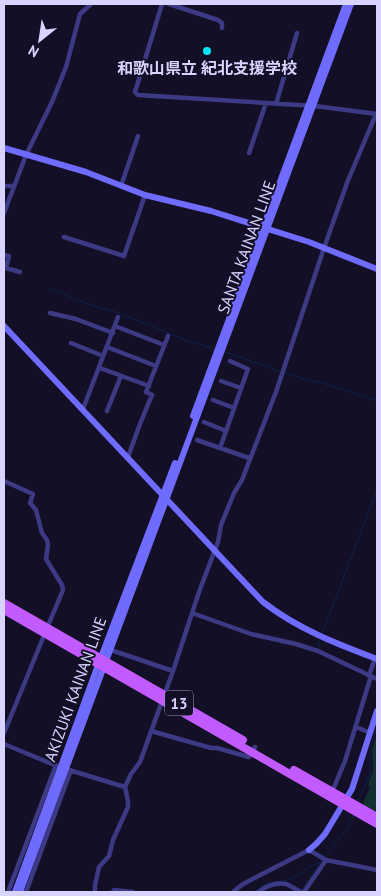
<svg xmlns="http://www.w3.org/2000/svg" width="381" height="896" font-family="'PT Sans','Noto Sans JP',sans-serif">
<style>
.green{fill:#12302f}
.lines{fill:none;stroke-linecap:round;stroke-linejoin:round}
.stream{stroke:#0c2248;stroke-width:1}
.street{stroke:#3d3a85;stroke-width:4.5}
.secondary{stroke:#6f6bff;stroke-width:6}
.primary{stroke:#c25bff;stroke-width:8}
.poi-dot{fill:#00e5ff;stroke:#130f26;stroke-width:2}
.labels{text-anchor:middle;dominant-baseline:central;stroke-width:4;stroke-linejoin:round;paint-order:stroke}
.shield{fill:#130f26;stroke:#9e99be;stroke-width:1}
.shield-label{font-size:15px;font-weight:bold;fill:#d9d4ff}
.poi-label{font-size:16px;font-weight:bold;fill:#d9d4ff;stroke:#130f26}
.street-label{font-size:16px;fill:#d9d4ff;stroke:#130f26}
</style>
<rect width="100%" height="100%" fill="#130f26"/>
<!-- green -->
<path class="green" d="M377 733 376 749 377 752V812L364 805 363 803 370 788 368 785 373 770 372 750Z"/>
<g class="lines">
<!-- stream -->
<path class="stream" d="M51 289 88 304 122 314 190 342 213 348
M226 352 286 374 329 385 377 401
M322 634 377 490
M318 648 320 640
M365 785 371 789
M358 802 370 774V750L377 727
M324 857 347 829 354 815
M260 888C267 880 277 883 287 880 299 877 307 866 319 863
M302 890 322 860"/>
<!-- street -->
<path class="street" d="M162 4 135 92 138 95 315 106 377 114
M169 4 218 20 222 23V28
M276 104 297 33
M249 153 266 103
M4 186H14
M121 186 138 136
M4 213 26 155 52 102 66 67 80 14 91 4
M64 237 124 256 145 195
M4 255 9 256 6 268 20 272
M50 313 76 319 113 333
M115 326 164 345
M71 343 103 356
M107 347 156 366
M100 368 149 386
M221 381 241 388
M213 400 234 408
M83 409 118 317
M107 411 121 376
M204 422 226 431
M197 440 249 458
M220 448 248 369 230 361
M128 457 140 424 152 395 146 392 168 336
M4 481 33 494 30 503 36 510 42 533 47 540 48 545 46 559 62 585 63 590 47 628
M192 613 251 634 296 644 318 651 377 679
M111 650 173 671
M369 676 375 658
M356 727 371 733
M151 731 211 748H217L249 757 255 747
M4 733 45 633
M4 744 57 766
M69 770 125 787
M332 792 345 761 371 676
M8 892 56 765
M26 892 71 770
M95 892V885L99 867 109 856 113 840 128 807V801L125 787 131 774 140 762 173 671 199 592 218 542 221 525 234 493 242 480 276 392 324 248 347 183 376 114
M113 892 114 890 133 892
M233 892 243 884 309 850 326 860 377 870
M258 892C265 887 276 882 286 884 290 885 296 890 301 892
M304 892 326 860"/>
<!-- secondary -->
<path class="secondary" d="M4 148 86 172 145 195 211 211 309 242 377 269
M4 326 263 602C298 629 337 644 377 659
M193 416 346 4
M309 850 316 844 325 834 352 789 377 711
M15 892 98 665 175 463
M20 892 351 4"/>
<!-- primary -->
<path class="primary" d="M4 603 243 740
M4 610 377 824
M294 770 377 817"/>
</g>
<!-- markers -->
<circle class="poi-dot" cx="207" cy="51" r="5"/>
<g class="labels">
<!-- shield labels -->
<rect class="shield" x="165" y="690.5" width="28" height="25" rx="4"/>
<g class="shield-label">
<text x="179" y="703">13</text>
</g>
<!-- poi labels -->
<g class="poi-label">
<text x="207" y="68">和歌山県立 紀北支援学校</text>
</g>
<!-- street labels -->
<g class="street-label">
<text transform="translate(246 247) rotate(-70)">SANTA KAINAN LINE</text>
<text transform="translate(75 689) rotate(-70)">AKIZUKI KAINAN LINE</text>
</g>
</g>
<!-- border -->
<rect width="381" height="896" fill="none" stroke="#d9d4ff" stroke-width="10"/>
<!-- north arrow -->
<g transform="translate(40 40) rotate(210)" stroke="#130f26" stroke-width="4" paint-order="stroke">
<path d="M0-4L9 19L0 12L-9 19Z" fill="#d9d4ff"/>
<text y="-8" font-size="14" font-weight="bold" text-anchor="middle" fill="#d9d4ff">N</text>
</g>
</svg>
